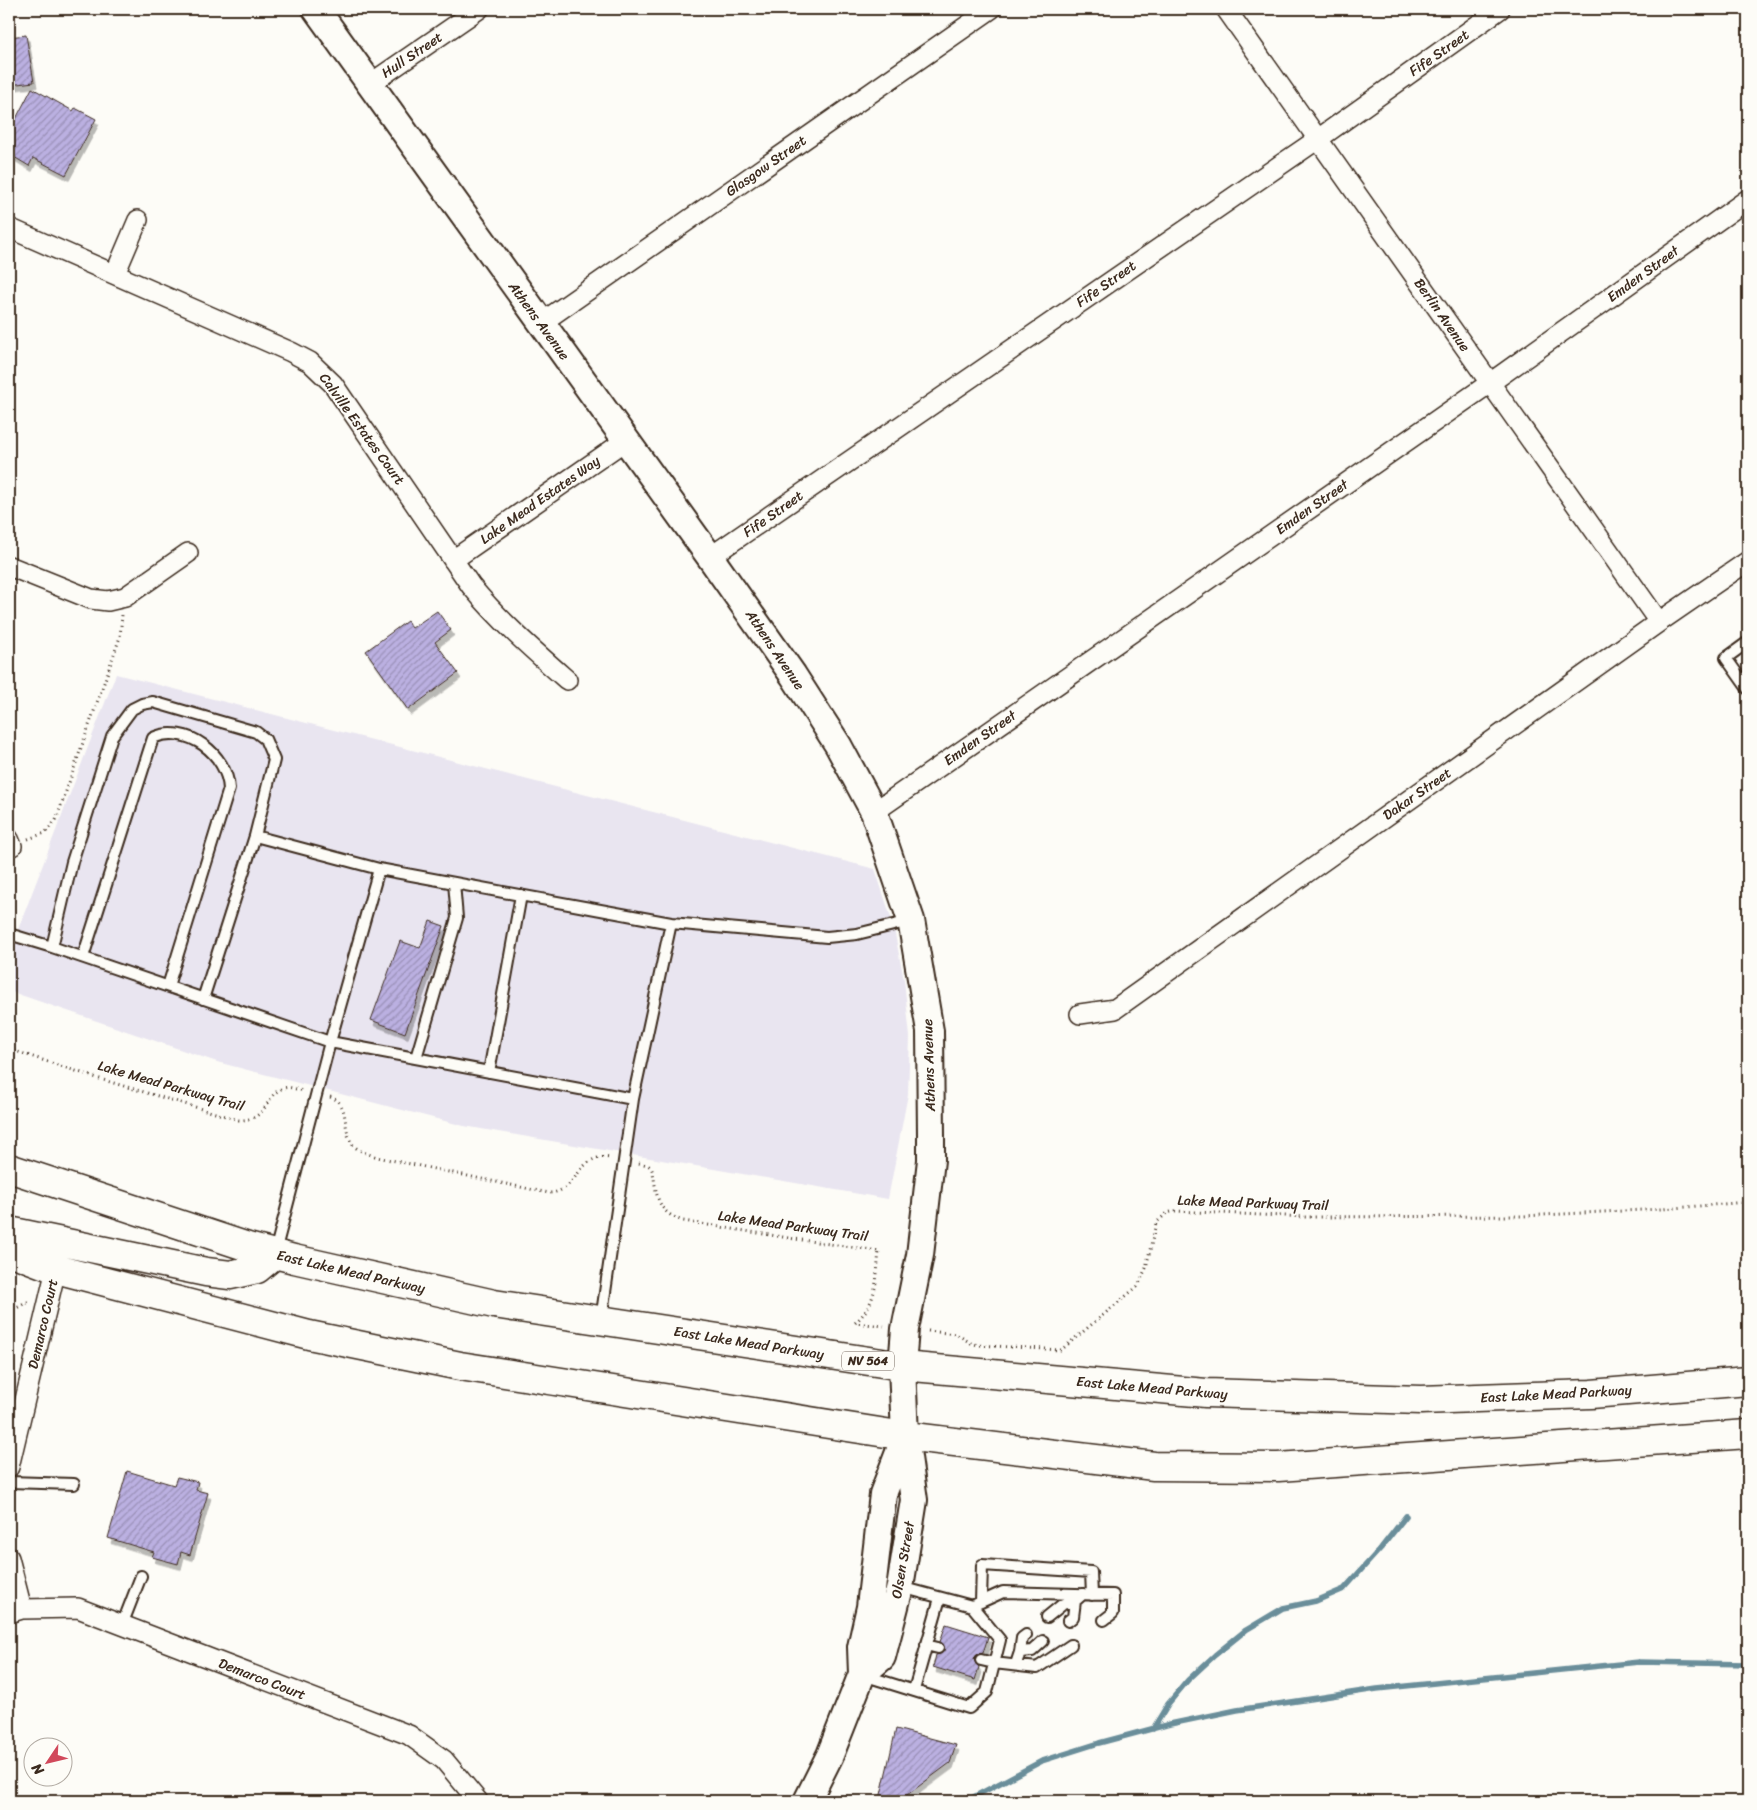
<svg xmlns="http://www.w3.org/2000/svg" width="1757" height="1810" font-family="Sriracha,sans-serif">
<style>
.built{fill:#e9e5f0}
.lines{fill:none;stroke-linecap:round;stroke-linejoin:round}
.stream{stroke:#6b8e9a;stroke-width:5.5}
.building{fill:url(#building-hatch);stroke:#3b2a1e;filter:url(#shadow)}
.lane-casing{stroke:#3b2a1e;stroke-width:14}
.street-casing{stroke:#3b2a1e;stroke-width:22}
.secondary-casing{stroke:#3b2a1e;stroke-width:30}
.primary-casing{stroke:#3b2a1e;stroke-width:31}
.path{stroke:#3b2a1e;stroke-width:3;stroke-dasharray:1 4;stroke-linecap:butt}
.lane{stroke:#fdfcf7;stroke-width:10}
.street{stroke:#fdfcf7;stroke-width:19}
.secondary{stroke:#fdfcf7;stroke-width:26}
.primary{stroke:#fdfcf7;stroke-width:28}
.labels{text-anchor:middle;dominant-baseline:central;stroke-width:4;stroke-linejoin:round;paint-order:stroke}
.shield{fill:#fdfcf7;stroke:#75695f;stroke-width:1}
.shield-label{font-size:12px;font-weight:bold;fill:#3b2a1e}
.street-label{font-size:14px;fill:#3b2a1e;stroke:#fdfcf7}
</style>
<defs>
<pattern id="building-hatch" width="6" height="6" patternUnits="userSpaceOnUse" patternTransform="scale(1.25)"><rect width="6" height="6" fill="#bbb0e1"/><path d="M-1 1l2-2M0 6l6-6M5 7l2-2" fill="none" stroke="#998fb6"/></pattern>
<filter id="shadow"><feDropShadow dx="3" dy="5.5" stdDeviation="0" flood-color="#0004"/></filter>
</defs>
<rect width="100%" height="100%" fill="#fdfcf7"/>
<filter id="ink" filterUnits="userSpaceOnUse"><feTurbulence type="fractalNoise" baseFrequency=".02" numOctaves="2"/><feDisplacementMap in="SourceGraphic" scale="10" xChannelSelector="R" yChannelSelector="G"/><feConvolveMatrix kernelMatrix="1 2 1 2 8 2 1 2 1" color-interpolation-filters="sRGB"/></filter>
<g filter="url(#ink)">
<!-- built -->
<path class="built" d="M116 674 875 869 893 924 904 980 910 1037 908 1094 888 1199 464 1126 217 1062 9 991V953Z"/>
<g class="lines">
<!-- stream -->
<path class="stream" d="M1153 1729 1168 1704 1188 1680 1215 1655 1246 1630 1283 1608 1316 1601 1344 1589 1381 1548 1406 1516
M966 1801 1042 1761 1099 1743 1170 1724 1237 1710 1377 1689 1639 1662 1748 1664"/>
</g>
<!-- building -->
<path class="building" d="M26 35 34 82 9 85V37Z
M32 88 73 111 75 108 96 119 66 175 33 158 29 166 9 154V132Z
M437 611 451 630 435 642 458 673 408 710 366 651 407 621 412 628Z
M430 921 444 926 405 1033 371 1020 400 941 420 948Z
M127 1471 174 1485 177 1477 198 1482 196 1490 208 1493 190 1555 181 1552 178 1564 152 1557 154 1552 108 1538Z
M946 1624 988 1637 983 1653 979 1654 974 1658 975 1662 979 1667 975 1680 933 1667 936 1655 940 1654 944 1650V1646L940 1642Z
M896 1729 956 1745 950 1763 899 1801H888L880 1799Z"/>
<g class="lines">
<!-- lane casing -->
<g class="lane-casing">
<path id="lane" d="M1748 642 1726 658 1748 689
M379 869 330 1042 633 1099
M9 934 52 947 72 862 112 736 132 709 142 704 153 702 256 732 265 739 274 760 255 836 379 869 671 923 827 937 857 934 910 921
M52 947 330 1042 275 1252
M83 957 153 738C187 723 227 754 229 789L168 986
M203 999 255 836
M416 1058 457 918 454 883
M489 1072 521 895
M601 1320 633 1099 671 923
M9 1482 74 1484
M981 1602 982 1565 1091 1572 1092 1595
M972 1606 1003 1592 1113 1595V1613L1104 1620
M1047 1617 1063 1604 1075 1601 1083 1594
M1068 1621 1073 1617 1075 1601
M122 1625 141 1576
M926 1645 938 1648
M1020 1652 1022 1638 1026 1635
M981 1660 994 1663 1037 1668 1071 1645
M1016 1664 1020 1652 1032 1651 1043 1641
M863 1675 969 1708 987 1692 1000 1640 972 1606 901 1587
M914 1690 940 1598"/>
</g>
<!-- street casing -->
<g class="street-casing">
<path id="street" d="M1226 9 1659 622
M370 84 479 9
M9 228 291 352 310 362 333 384 471 586C500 621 533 650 567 680
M115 274 138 220
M541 323 991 9
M710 557 1318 139 1500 9
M453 560 626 440
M9 566 91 599 108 601 125 597 188 553
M874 812 1490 383 1748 199
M9 839 12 846
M1080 1014 1115 1009 1659 622 1748 561
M9 1467 56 1269
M9 1558 22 1609
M9 1613 22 1609 78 1608 409 1735 444 1760 478 1801"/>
</g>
<!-- secondary casing -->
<g class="secondary-casing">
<path id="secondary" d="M316 9 710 557 793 675 838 745 874 812 911 920 930 1031 931 1135V1160L920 1255 905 1329 902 1366 905 1436 914 1500 900 1587 882 1657 862 1674
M807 1801 830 1755 862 1674 861 1647 870 1607 883 1494 905 1437"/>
</g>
<!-- primary casing -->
<g class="primary-casing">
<path id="primary" d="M9 1168 248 1247 294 1259 494 1304 902 1366 1206 1393 1421 1400 1591 1394 1748 1381
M9 1231 206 1272 230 1275 257 1269 275 1254
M9 1251 56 1269 309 1335 460 1366 905 1436 1154 1466 1278 1467 1748 1434"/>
</g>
<!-- path -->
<path class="path" d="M28 839 45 833 56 820 120 637 122 615
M9 1049 100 1079 239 1120C269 1121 265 1093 284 1088 290 1086 298 1090 304 1091
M330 1097C352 1103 340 1133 355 1147 361 1152 369 1154 377 1157L549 1193C579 1192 577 1152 610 1158
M639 1163C642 1164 647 1164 650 1167 653 1170 653 1174 654 1178 657 1201 660 1213 683 1221L795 1239 879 1251C876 1280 878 1302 855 1323L884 1326
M9 1312 26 1303H29
M928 1331 956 1334 971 1343 978 1345 1061 1350 1138 1286 1146 1268 1156 1223 1167 1213 1175 1211 1305 1217 1523 1216 1662 1209 1748 1202"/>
<!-- lane -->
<use href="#lane" class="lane"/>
<!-- street -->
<use href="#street" class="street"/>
<!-- secondary -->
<use href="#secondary" class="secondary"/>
<!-- primary -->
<use href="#primary" class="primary"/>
</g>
</g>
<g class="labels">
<!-- shield labels -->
<rect class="shield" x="842" y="1351.5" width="52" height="19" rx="4"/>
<g class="shield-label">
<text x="868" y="1361">NV 564</text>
</g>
<!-- street labels -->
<g class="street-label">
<text transform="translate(1439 53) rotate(-35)">Fife Street</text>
<text transform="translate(412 55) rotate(-34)">Hull Street</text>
<text transform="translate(766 166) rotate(-35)">Glasgow Street</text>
<text transform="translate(1643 274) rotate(-36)">Emden Street</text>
<text transform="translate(1106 284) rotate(-35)">Fife Street</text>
<text transform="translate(1442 315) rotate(55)">Berlin Avenue</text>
<text transform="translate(539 321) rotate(54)">Athens Avenue</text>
<text transform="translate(362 429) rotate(54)">Calville Estates Court</text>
<text transform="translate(540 500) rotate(-35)">Lake Mead Estates Way</text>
<text transform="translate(1312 507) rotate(-35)">Emden Street</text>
<text transform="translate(773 514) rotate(-35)">Fife Street</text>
<text transform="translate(775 650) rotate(56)">Athens Avenue</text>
<text transform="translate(980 738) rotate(-35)">Emden Street</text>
<text transform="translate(1417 794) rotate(-35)">Dakar Street</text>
<text transform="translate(929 1065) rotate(-92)">Athens Avenue</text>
<text transform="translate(171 1086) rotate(16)">Lake Mead Parkway Trail</text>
<text transform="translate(1253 1203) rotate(2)">Lake Mead Parkway Trail</text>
<text transform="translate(793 1226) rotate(8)">Lake Mead Parkway Trail</text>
<text transform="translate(351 1272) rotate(13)">East Lake Mead Parkway</text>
<text transform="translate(43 1324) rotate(-77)">Demarco Court</text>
<text transform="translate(749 1343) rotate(9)">East Lake Mead Parkway</text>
<text transform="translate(1152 1388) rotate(5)">East Lake Mead Parkway</text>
<text transform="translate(1556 1394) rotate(-3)">East Lake Mead Parkway</text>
<text transform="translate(903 1560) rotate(-80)">Olsen Street</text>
<text transform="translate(262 1679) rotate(21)">Demarco Court</text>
</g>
</g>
<!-- margin -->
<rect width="1757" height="1810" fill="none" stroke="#fdfcf7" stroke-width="30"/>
<rect x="15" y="15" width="1727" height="1780" fill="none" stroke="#3b2a1e" stroke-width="2" filter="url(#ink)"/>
<!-- north arrow -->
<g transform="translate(48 1762) rotate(235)"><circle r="24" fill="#fdfcf7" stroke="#afa8a0"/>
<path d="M0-4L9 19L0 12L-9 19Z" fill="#d1495b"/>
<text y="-8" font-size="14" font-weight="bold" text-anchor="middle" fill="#3b2a1e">N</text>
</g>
</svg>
